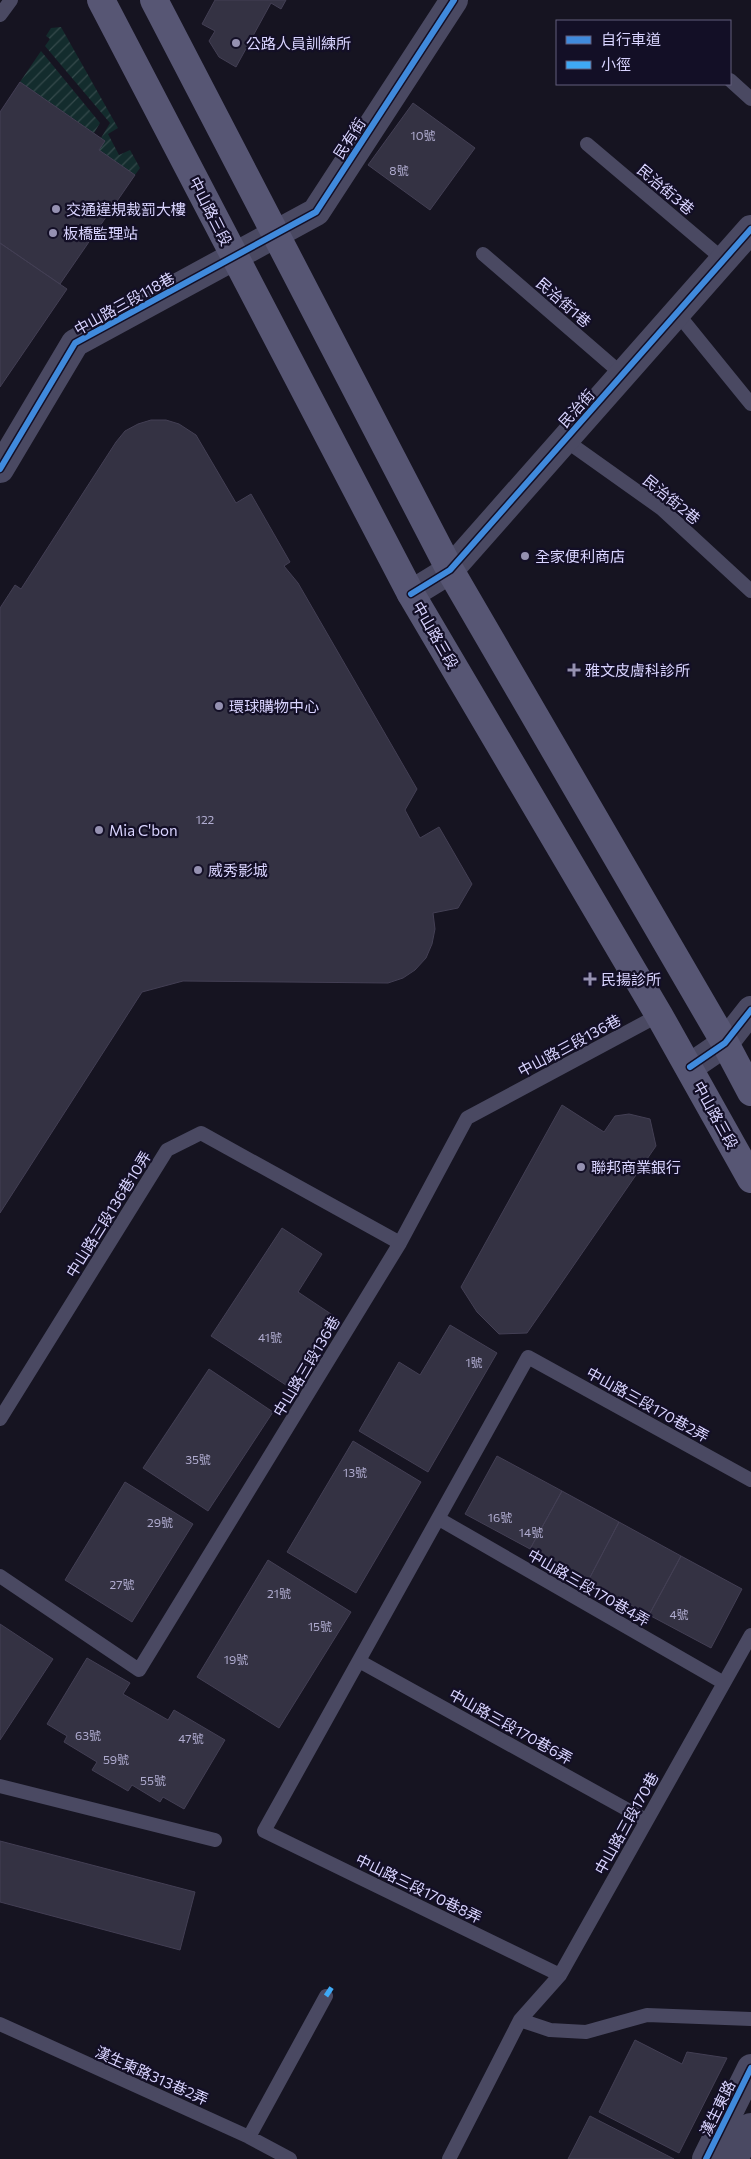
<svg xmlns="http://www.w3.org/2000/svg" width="751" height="2159" font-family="Commissioner,'Noto Sans TC',sans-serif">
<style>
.garden{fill:url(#garden-furrows)}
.building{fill:#343243;stroke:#433f54}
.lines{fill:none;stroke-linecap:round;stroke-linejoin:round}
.service{stroke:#4a4962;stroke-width:14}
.minor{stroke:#4a4962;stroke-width:28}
.tertiary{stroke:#4a4962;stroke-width:28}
.secondary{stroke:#575674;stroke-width:28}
.quiet{stroke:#3fa9f5;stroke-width:5;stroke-dasharray:10 5;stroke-linecap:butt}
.cycleway-casing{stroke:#130f26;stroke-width:9}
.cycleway{stroke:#408adc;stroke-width:6}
.poi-dot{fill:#9591b1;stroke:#130f26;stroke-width:2}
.labels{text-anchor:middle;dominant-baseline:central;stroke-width:4.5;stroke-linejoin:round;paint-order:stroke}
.number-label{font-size:12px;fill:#b0acd0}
.poi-label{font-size:15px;fill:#d9d4ff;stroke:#130f26;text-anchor:start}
.street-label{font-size:15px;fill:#d9d4ff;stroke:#130f26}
</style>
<defs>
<pattern id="garden-furrows" width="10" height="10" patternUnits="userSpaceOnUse" patternTransform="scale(1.25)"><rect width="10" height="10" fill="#132c2d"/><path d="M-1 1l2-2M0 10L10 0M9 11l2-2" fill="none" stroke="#354a4c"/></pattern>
</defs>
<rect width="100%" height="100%" fill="#161421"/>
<!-- garden -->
<path class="garden" d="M61 27 118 128 108 134 119 155 130 150 140 168 135 175 99 150 105 141 101 138 110 123 45 46 50 39 46 36 51 28Z
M41 51 100 123 94 133 20 82Z"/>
<!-- building -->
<path class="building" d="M215 0H286L281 9 271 3 236 67 219 57 209 41 215 31 202 24Z
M20 82 105 141 99 150 135 175 60 284 0 243V112Z
M413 103 475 148 430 210 368 165Z
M0 243 67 289 0 387Z
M151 420H166L179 424 196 435 236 503 251 494 290 562 284 566 298 583 417 789 405 810 420 838 439 827 472 884 458 908 433 913 435 929 432 944 426 958 415 970 403 978 388 983 183 981 142 992 0 1213V608L15 585 21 589 116 442 125 431 138 424Z
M562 1105 604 1132 615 1116 629 1114 650 1119 656 1146 527 1333 499 1334 477 1312 461 1287Z
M282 1228 322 1254 298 1292 337 1318 292 1389 211 1336Z
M450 1325 497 1353 428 1472 359 1431 399 1362 420 1375Z
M209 1369 273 1412 208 1511 143 1468Z
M353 1441 421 1482 356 1593 287 1552Z
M497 1456 562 1491 530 1549 465 1514Z
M125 1482 193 1524 132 1622 65 1580Z
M562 1491 619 1522 588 1581 530 1549Z
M619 1522 681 1556 649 1615 588 1581Z
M681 1556 742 1589 711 1648 649 1615Z
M268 1560 351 1612 279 1728 197 1677Z
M0 1624 53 1659 0 1740Z
M87 1658 130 1683 123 1694 168 1720 174 1710 225 1740 184 1809 163 1797 160 1802 132 1785 128 1791 92 1770 97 1762 64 1742 67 1736 47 1724Z
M0 1841 195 1892 180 1950 0 1902Z
M635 2040 682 2064 687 2052 727 2058 679 2153 599 2112Z
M590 2116 674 2159H568Z"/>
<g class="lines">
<!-- service -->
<path class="service" d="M0 15 11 0
M730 80 751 99
M587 144 724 260
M483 254 623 375
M677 313 751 404
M565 440 662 509 751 591
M0 1419 167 1150 201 1133 400 1243
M439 1519 724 1683
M0 1576 139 1670 400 1243 467 1118 659 1015
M359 1661 646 1820
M0 1786 215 1840
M560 1975 264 1831 528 1357 751 1480
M520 2020 550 2030 586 2032 647 2015 751 2019
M0 2024 249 2137 290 2159
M249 2137 326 1996
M449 2159 520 2020 560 1975 751 1635"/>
<!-- minor -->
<path class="minor" d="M0 469 75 343 316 212 454 0
M411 594 450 570 751 229
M690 1067 725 1043 751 1010"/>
<!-- tertiary -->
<path class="tertiary" d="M706 2159 751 2068
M734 2159 751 2127"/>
<!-- secondary -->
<path class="secondary" d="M101 0 411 594 659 1015 751 1179
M154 0 450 570 725 1043 751 1092"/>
<!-- quiet -->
<path class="quiet" d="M326 1996 332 1987"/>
<!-- cycleway casing -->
<g class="cycleway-casing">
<path id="cycleway" d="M0 469 75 343 316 212 454 0
M411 594 450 570 751 229
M690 1067 725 1043 751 1010
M706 2159 751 2068"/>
</g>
<!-- cycleway -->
<use href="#cycleway" class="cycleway"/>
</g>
<!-- markers -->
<g class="poi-dot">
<circle cx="236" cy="43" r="5"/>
<circle cx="56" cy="209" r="5"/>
<circle cx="53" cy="233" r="5"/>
<circle cx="525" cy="556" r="5"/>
<path d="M571.5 662.5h5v5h5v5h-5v5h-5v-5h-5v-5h5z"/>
<circle cx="219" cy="706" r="5"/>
<circle cx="99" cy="830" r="5"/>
<circle cx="198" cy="870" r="5"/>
<path d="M587.5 971.5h5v5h5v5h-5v5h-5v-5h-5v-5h5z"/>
<circle cx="581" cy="1167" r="5"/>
</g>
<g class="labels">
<!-- number labels -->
<g class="number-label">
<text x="423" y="135">10號</text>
<text x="399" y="170">8號</text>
<text x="205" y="819">122</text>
<text x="270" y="1337">41號</text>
<text x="474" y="1362">1號</text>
<text x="198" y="1459">35號</text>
<text x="355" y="1472">13號</text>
<text x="500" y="1517">16號</text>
<text x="160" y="1522">29號</text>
<text x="531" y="1532">14號</text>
<text x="122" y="1584">27號</text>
<text x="279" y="1593">21號</text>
<text x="679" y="1614">4號</text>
<text x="320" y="1626">15號</text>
<text x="236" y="1659">19號</text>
<text x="88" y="1735">63號</text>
<text x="191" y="1738">47號</text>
<text x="116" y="1759">59號</text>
<text x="153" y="1780">55號</text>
</g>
<!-- poi labels -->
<g class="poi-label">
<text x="246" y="43">公路人員訓練所</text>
<text x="66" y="209">交通違規裁罰大樓</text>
<text x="63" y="233">板橋監理站</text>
<text x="535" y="556">全家便利商店</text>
<text x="585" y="670">雅文皮膚科診所</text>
<text x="229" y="706">環球購物中心</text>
<text x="109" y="830">Mia C'bon</text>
<text x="208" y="870">威秀影城</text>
<text x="601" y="979">民揚診所</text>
<text x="591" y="1167">聯邦商業銀行</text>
</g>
<!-- street labels -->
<g class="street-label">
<text transform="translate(349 138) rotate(-57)">民有街</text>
<text transform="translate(666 189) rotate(40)">民治街3巷</text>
<text transform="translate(211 211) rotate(63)">中山路三段</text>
<text transform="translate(564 302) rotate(41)">民治街1巷</text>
<text transform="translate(124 303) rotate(-29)">中山路三段118巷</text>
<text transform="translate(576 408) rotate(-48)">民治街</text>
<text transform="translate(672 499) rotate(39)">民治街2巷</text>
<text transform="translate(436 635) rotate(60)">中山路三段</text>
<text transform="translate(569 1045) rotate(-28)">中山路三段136巷</text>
<text transform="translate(716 1115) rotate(61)">中山路三段</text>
<text transform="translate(108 1214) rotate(-58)">中山路三段136巷10弄</text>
<text transform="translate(306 1366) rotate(-59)">中山路三段136巷</text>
<text transform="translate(648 1404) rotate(29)">中山路三段170巷2弄</text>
<text transform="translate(589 1587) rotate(30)">中山路三段170巷4弄</text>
<text transform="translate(511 1726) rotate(29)">中山路三段170巷6弄</text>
<text transform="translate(626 1823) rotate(-61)">中山路三段170巷</text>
<text transform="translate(419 1888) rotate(26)">中山路三段170巷8弄</text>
<text transform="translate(152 2075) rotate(24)">漢生東路313巷2弄</text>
<text transform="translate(717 2108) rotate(-64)">漢生東路</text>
</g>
</g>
<!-- legend -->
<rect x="556" y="20" width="175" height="65" fill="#130f26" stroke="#625e7d"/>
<rect x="566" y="36" width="25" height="8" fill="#408adc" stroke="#625e7d"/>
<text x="601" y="45" font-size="15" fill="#d9d4ff">自行車道</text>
<rect x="566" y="61" width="25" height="8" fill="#3fa9f5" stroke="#625e7d"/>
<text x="601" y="70" font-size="15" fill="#d9d4ff">小徑</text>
</svg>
